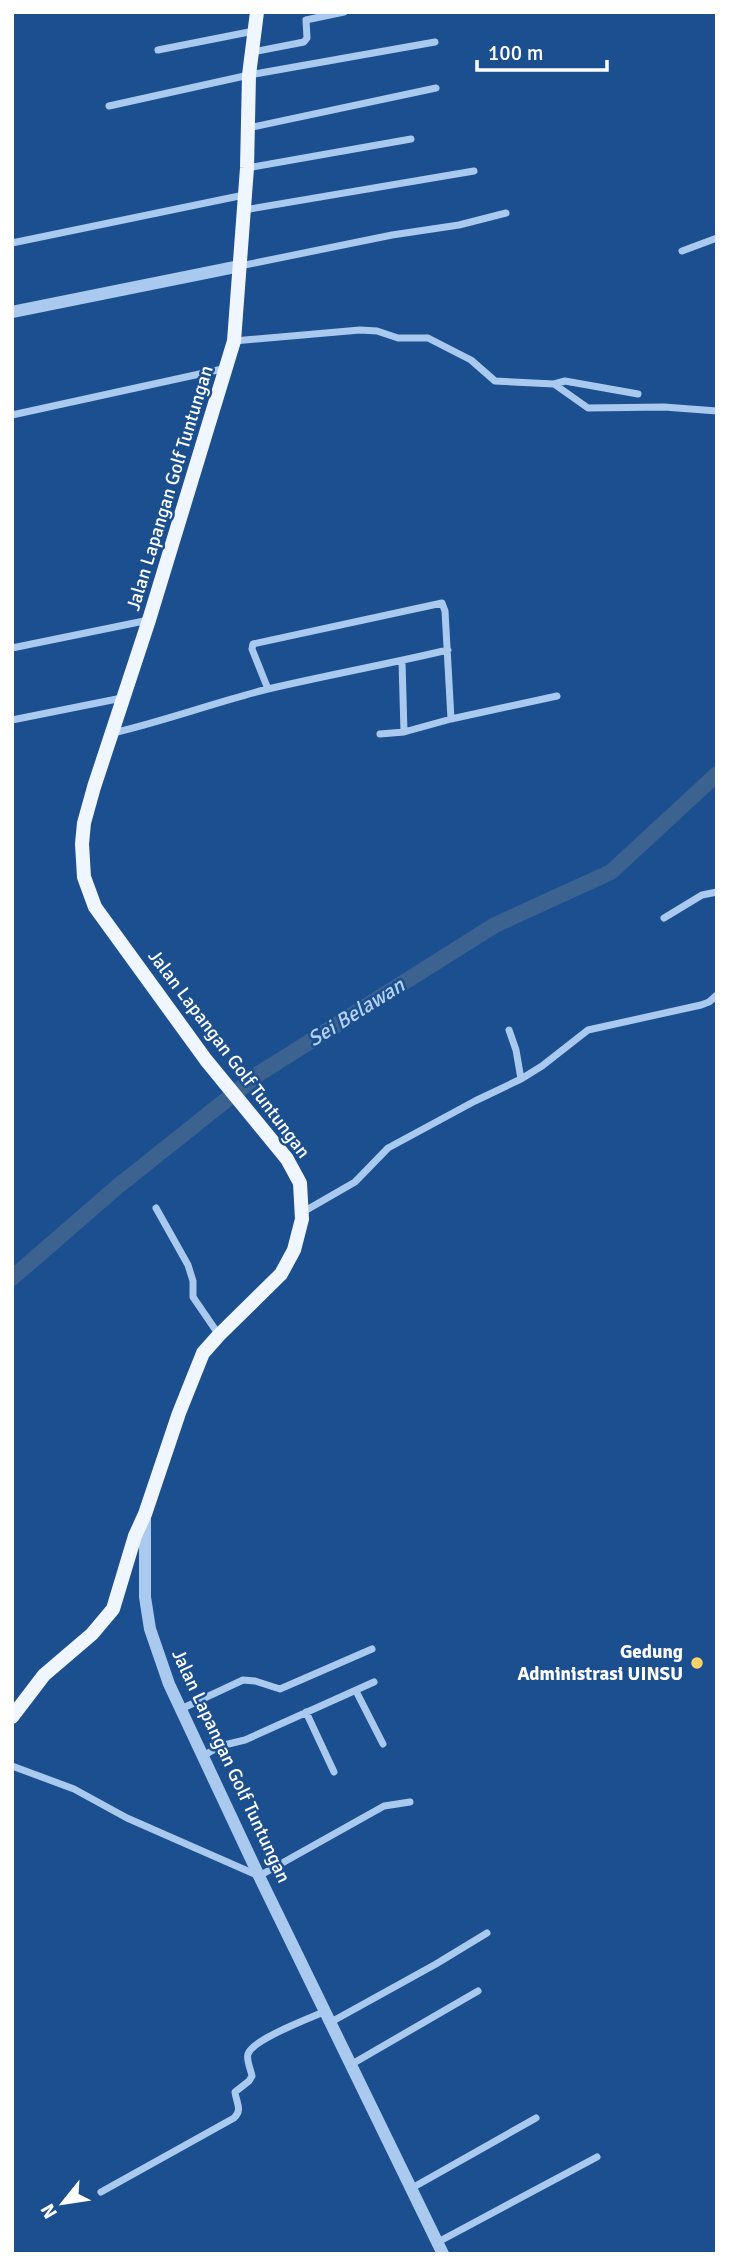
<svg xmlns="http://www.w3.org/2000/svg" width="729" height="2266" font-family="Signika,sans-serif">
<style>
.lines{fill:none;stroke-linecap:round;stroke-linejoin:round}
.river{stroke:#3c6290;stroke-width:16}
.minor{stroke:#a9c9ee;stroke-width:7}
.tertiary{stroke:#a9c9ee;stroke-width:12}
.primary{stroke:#f0f6ff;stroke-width:14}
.poi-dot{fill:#ffd166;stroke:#1b4f8f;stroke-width:2.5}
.labels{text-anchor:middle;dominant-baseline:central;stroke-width:5;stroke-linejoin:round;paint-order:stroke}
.street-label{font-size:19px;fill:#fff;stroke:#1b4f8f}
.poi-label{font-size:19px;font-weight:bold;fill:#fff;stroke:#1b4f8f;text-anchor:end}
.water-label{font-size:21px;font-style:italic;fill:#b5d3f5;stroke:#1b4f8f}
</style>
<rect width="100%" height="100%" fill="#1b4f8f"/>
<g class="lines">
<!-- river -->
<path class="river" d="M12 1278 117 1187 260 1073 495 925 611 872 717 774"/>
<!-- minor -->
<path class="minor" d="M158 50 254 31
M253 52 304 42 307 38 306 20 344 12
M109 106 249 75 435 42
M248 128 436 88
M247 168 411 139
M244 210 474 171
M12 243 244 195
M682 251 717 238
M240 266 392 235 459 225 506 213
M234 341 360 330 377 331 398 338H428L471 360 495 381 554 384 588 408 664 407 717 411
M554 384 565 381 638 394
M12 415 227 368
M12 648 149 620
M402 661 404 732
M268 689 252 649 253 644 442 603 445 611 451 719 404 732 380 734
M451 719 557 696
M12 720 122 698
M113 733C165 721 216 702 268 689 328 675 388 664 448 650
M664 918 702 895 717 892
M509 1030 516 1050 521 1079
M156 1208 188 1265 193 1281V1297L219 1335
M303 1212 355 1182 388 1148 475 1101 521 1079 542 1066 588 1030 701 1005 709 1002 717 995
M356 1691 383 1744
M181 1709 243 1680 255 1681 280 1689 372 1649
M306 1712 334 1772
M203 1756 220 1746 245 1740 374 1682
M12 1766 74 1789 127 1818 259 1876 384 1806 410 1802
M331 2022 436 1964 487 1933
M352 2064 478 1991
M412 2188 536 2118
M101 2192 234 2118C243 2110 236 2102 235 2092L249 2081 252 2076C251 2070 246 2060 248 2054 253 2039 310 2018 326 2011
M438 2242 597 2157"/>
<!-- tertiary -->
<path class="tertiary" d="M12 312 240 266
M145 1515V1597L150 1629 169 1684 259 1876 443 2254"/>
<!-- primary -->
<path class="primary" d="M12 1717 44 1675 92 1634 113 1609 135 1536 145 1514 179 1413 203 1353 219 1335 281 1274 294 1250 302 1219 300 1183 287 1159 206 1060 95 907 84 877 82 844 84 823 94 787 149 620 234 341 247 168 249 75 257 12"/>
</g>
<!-- markers -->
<circle class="poi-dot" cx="697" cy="1663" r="7"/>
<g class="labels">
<!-- street labels -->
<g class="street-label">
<text transform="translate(170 488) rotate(-73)">Jalan Lapangan Golf Tuntungan</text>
<text transform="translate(229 1054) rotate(53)">Jalan Lapangan Golf Tuntungan</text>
<text transform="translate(231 1766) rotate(65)">Jalan Lapangan Golf Tuntungan</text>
</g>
<!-- poi labels -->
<g class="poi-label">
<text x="683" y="1652">Gedung<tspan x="683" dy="22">Administrasi UINSU</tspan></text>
</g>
<!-- water labels -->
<g class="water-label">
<text transform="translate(356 1012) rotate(-32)">Sei Belawan</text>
</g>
</g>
<!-- border -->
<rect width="729" height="2266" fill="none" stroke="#ffffff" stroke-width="28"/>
<!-- north arrow -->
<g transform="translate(63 2203) rotate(240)" stroke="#1b4f8f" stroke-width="5" paint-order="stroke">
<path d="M0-5L12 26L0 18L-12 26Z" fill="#ffffff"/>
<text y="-10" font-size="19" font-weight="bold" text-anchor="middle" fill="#ffffff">N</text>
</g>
<!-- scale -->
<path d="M477 60v10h130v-10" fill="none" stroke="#ffffff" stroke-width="3.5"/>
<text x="488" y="60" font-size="21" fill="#ffffff" stroke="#1b4f8f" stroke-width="5" paint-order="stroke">100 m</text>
</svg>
